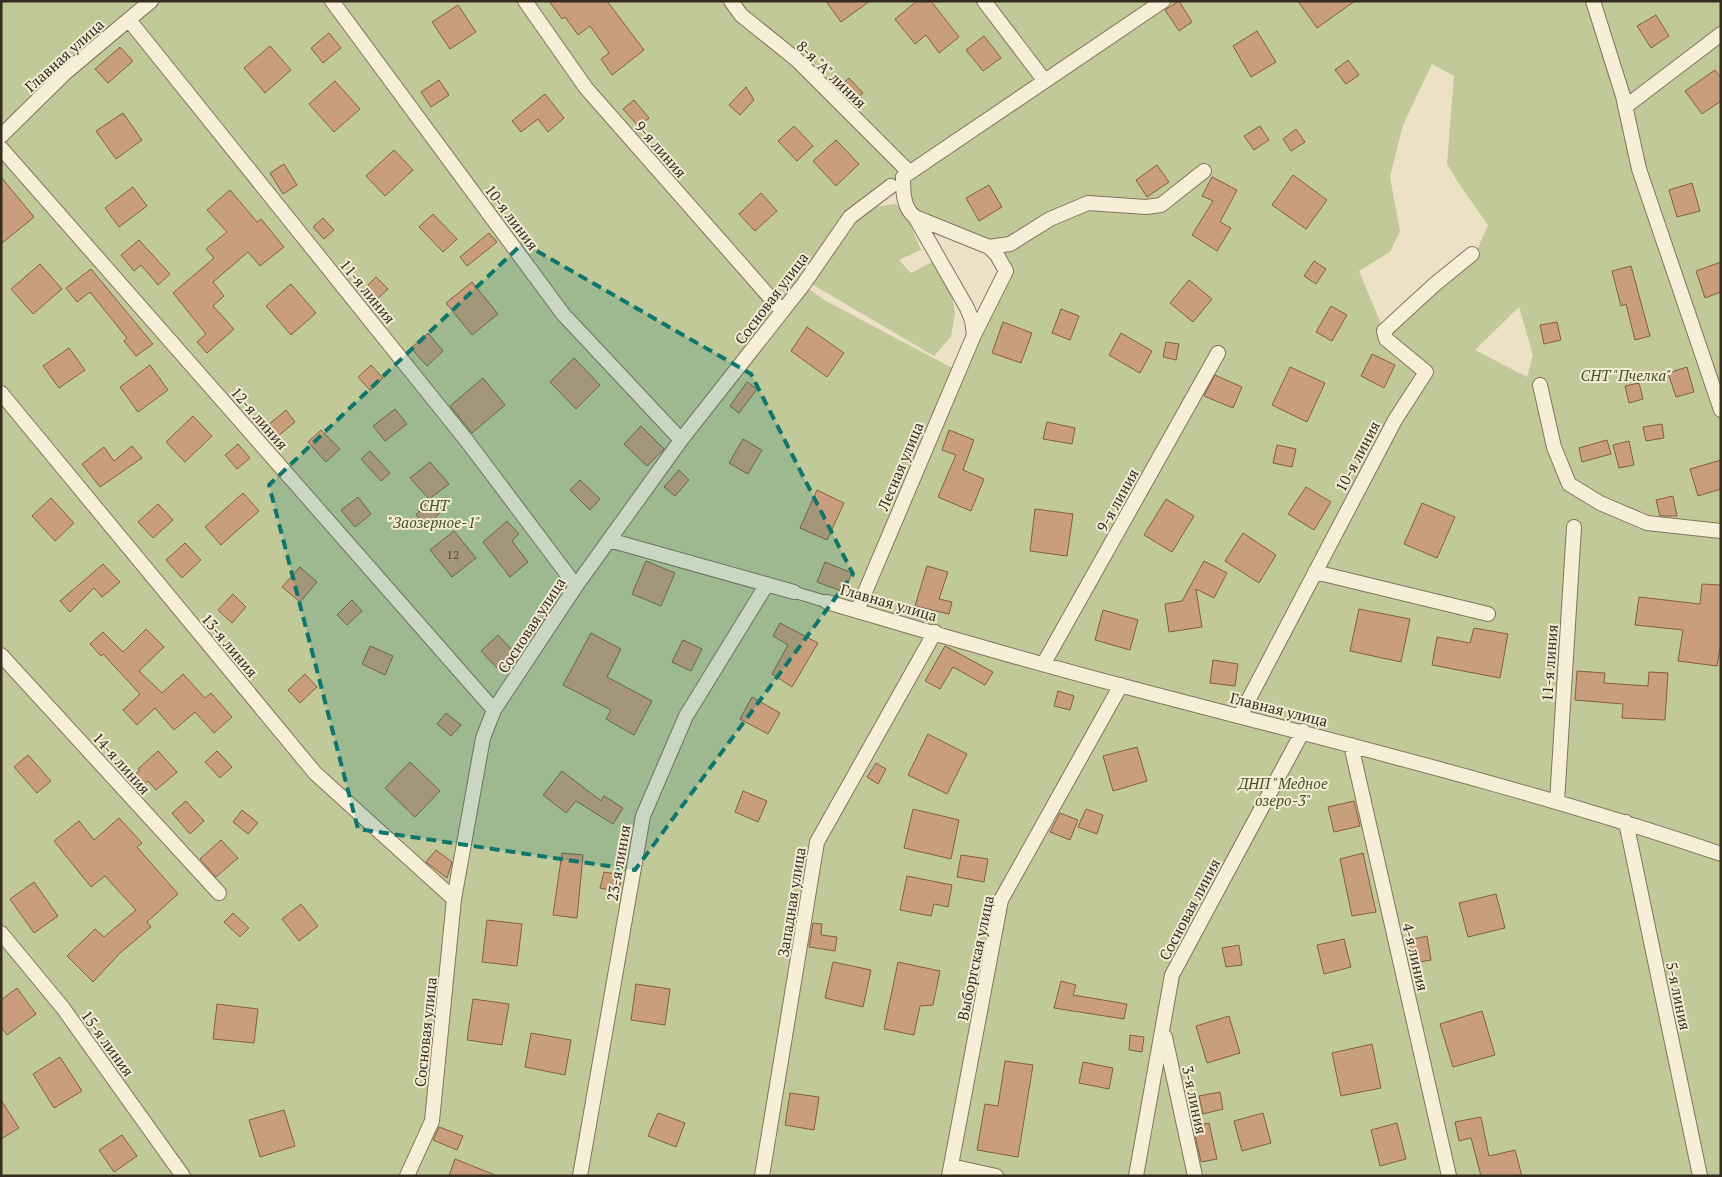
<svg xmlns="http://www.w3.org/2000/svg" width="1722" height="1177" font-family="'PT Serif',serif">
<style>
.green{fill:#c2c999;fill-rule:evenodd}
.building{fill:#c89e7c;stroke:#835e43}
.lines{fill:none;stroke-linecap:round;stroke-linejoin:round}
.pedestrian-casing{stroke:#85735c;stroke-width:13}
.minor-casing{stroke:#85735c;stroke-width:16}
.pedestrian{stroke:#f7eed7;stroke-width:11}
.minor{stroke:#f7eed7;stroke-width:14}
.marked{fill:#0f766e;fill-opacity:0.2;stroke:#0f766e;stroke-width:4;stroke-dasharray:10 6;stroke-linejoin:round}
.labels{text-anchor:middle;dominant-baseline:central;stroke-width:4;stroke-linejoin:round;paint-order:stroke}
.number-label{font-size:12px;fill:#5a4836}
.street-label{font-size:15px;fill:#362b1f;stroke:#f3ebd3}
.park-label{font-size:15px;font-style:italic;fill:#455127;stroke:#f3ebd3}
</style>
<rect width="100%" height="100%" fill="#ece1c4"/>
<!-- green -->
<path class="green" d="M1 1H1721V1176H1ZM1432 64 1454 76 1447 164 1459 184 1488 225 1477 250 1384 331 1359 271 1390 252 1400 231 1390 177 1403 125ZM903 178 909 213 997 255 1006 271 958 371 826 301 803 285 850 217ZM1519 307 1533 355 1527 377 1475 350Z
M895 204 904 210 921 250 899 260 911 273 932 262 951 288 955 313 951 337 934 356 810 283 846 229 873 207Z"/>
<!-- building -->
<path class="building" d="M549 1H607L644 50 612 75 601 59 609 53 590 26 578 35 565 17 562 19Z
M826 1H870L841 22Z
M917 1H931L959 37 939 53 926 35 915 44 895 19Z
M1179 1 1192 22 1179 31 1165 10Z
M1298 1H1355L1317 28Z
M458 5 476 32 450 49 432 22Z
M1656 15 1669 36 1651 48 1637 26Z
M1257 31 1276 62 1251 77 1233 46Z
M329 33 341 48 323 63 311 48Z
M984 36 1001 58 983 71 966 50Z
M270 46 291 70 265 93 244 68Z
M120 47 133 61 108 83 95 69Z
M1348 60 1359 75 1346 84 1335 70Z
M1715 70 1721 78V101L1702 114 1685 91Z
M849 78 863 93 852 103 838 88Z
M439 80 449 95 431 107 421 92Z
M335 81 360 109 334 132 309 104Z
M746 87 754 100 740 115 729 105Z
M545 94 564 118 548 132 538 119 521 132 512 121Z
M634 100 649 118 639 127 623 109Z
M123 113 142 140 116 159 96 131Z
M794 126 813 146 797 161 778 141Z
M1260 126 1269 140 1254 150 1244 136Z
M1296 129 1305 142 1291 151 1283 139Z
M836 140 859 164 836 186 813 161Z
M394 150 413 170 385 196 366 176Z
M284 164 297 185 283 194 270 173Z
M1157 165 1169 182 1147 197 1136 180Z
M1293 175 1327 200 1306 229 1272 205Z
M1 177 34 217 1 244Z
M1212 177 1237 190 1220 222 1231 228 1217 251 1192 235 1213 201 1202 196Z
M1692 183 1700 211 1677 217 1669 190Z
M989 185 1002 207 979 221 966 198Z
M133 187 147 206 119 227 105 208Z
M230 190 257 222 261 219 284 247 260 266 248 252 213 282 224 296 213 306 234 329 207 353 197 342 206 334 173 293 214 258 206 249 227 232 207 210Z
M761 193 777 211 755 231 739 214Z
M433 214 457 239 443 252 419 227Z
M323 218 334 230 324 239 313 227Z
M489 233 497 242 467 266 460 257Z
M139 240 170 274 158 285 141 265 134 271 121 255Z
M1314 261 1326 269 1316 284 1304 276Z
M1721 262V292L1705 298 1696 271Z
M40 264 62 289 33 314 11 289Z
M1631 266 1650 336 1635 340 1626 304 1621 306 1612 271Z
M91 269 153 344 136 356 124 341 127 338 90 292 77 302 66 288Z
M376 277 388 289 375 301 364 289Z
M1189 280 1212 299 1193 322 1170 303Z
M472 282 498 314 472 335 446 303Z
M291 284 316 313 291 335 266 306Z
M1331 306 1347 315 1332 341 1316 332Z
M1061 309 1079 316 1070 340 1052 333Z
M1003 322 1032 333 1021 363 992 353Z
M1557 322 1561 340 1544 344 1540 325Z
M807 327 844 353 827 377 791 351Z
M428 333 443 351 427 366 411 348Z
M1121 333 1152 351 1140 373 1109 355Z
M1166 342 1179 344 1176 360 1163 357Z
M69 348 85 370 59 388 43 366Z
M1372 354 1395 365 1384 388 1361 376Z
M574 358 600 385 576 409 550 382Z
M150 365 168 390 138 412 120 387Z
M371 365 383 378 370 390 358 377Z
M1290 367 1325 383 1307 422 1272 405Z
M1687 367 1694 392 1676 397 1668 373Z
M1215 375 1242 387 1233 408 1204 396Z
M483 378 505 405 472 433 450 406Z
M747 382 757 389 739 413 730 406Z
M1639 383 1643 399 1629 403 1625 386Z
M395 409 407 424 385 441 373 426Z
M286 410 295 422 277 437 267 426Z
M193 416 212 436 185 462 166 442Z
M1047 422 1075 428 1072 444 1043 439Z
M1662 424 1664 438 1646 441 1643 427Z
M641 426 664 449 647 466 624 444Z
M321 430 340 449 326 462 308 442Z
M949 430 974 440 963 470 984 479 971 511 938 497 956 455 942 450Z
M743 439 762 450 748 474 729 463Z
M1607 440 1611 454 1582 462 1579 448Z
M1629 441 1634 465 1619 468 1613 445Z
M238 444 250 458 237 469 225 455Z
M1277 445 1296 449 1292 467 1273 463Z
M132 446 142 458 100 487 82 464 104 447 114 461Z
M370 451 390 473 381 481 361 459Z
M1721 460V489L1698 496 1690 469Z
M430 462 449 484 429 499 410 478Z
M679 470 689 480 675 496 664 487Z
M580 480 600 499 590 510 570 490Z
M1306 487 1331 502 1314 530 1288 514Z
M817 490 844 503 827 540 800 528Z
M243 493 259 511 221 545 205 527Z
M1673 496 1677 516H1660L1656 500Z
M358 497 371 514 355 527 341 510Z
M51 498 74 523 55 541 32 516Z
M429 499 442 510 428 526 416 515Z
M1166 499 1194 516 1172 552 1144 535Z
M1422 503 1455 517 1437 558 1404 544Z
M158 504 173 520 153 538 138 522Z
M1035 509 1073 514 1067 556 1030 551Z
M507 521 519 534 512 541 528 562 510 577 483 542Z
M454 531 476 558 452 577 430 550Z
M1243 533 1276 555 1259 583 1225 561Z
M185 543 201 560 182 578 166 560Z
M646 561 675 573 661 606 632 594Z
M1204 561 1227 573 1214 598 1196 589 1202 627 1169 632 1165 604 1182 601Z
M825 562 852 573 844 592 817 582Z
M103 564 120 582 102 597 94 588 70 612 60 601Z
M927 566 948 572 939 599 952 602 949 614 915 606Z
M300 567 317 582 300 602 282 587Z
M1702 584 1721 585V642L1717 666 1678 661 1683 630 1635 625 1639 597 1700 604Z
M233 594 246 607 232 623 218 610Z
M352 600 362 611 347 625 337 615Z
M1359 609 1410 619 1401 662 1350 651Z
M1103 610 1138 620 1130 650 1095 640Z
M780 623 818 643 792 687 772 674 788 645 773 636Z
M1474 628 1508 634 1500 678 1432 665 1437 637 1470 643Z
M146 629 164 647 139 671 162 693 183 674 205 698 211 693 232 717 214 733 195 712 174 730 155 708 137 725 123 710 140 694 103 654 101 656 90 644 103 632 123 652Z
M591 633 621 649 607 677 652 701 634 735 606 719 611 710 563 685Z
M498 635 517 655 500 671 481 651Z
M683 640 702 649 691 671 672 662Z
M370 646 393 656 385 675 362 664Z
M945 646 993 672 985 685 953 667 940 689 925 681Z
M1213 660 1238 664 1235 686 1210 683Z
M1577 671 1605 673 1604 683 1648 686 1649 672 1668 673 1665 720 1622 718 1623 704 1575 700Z
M305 674 317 687 300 703 288 690Z
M1058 691 1074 696 1070 710 1054 706Z
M752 697 780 713 768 734 740 719Z
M446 713 461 725 451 736 437 724Z
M928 734 967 754 947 794 908 775Z
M1137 747 1147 781 1113 791 1103 756Z
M158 751 177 772 156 790 148 781 137 790 128 781 140 770 138 769Z
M217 751 232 767 220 778 205 762Z
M28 755 51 781 37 793 14 767Z
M410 762 440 791 415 817 385 788Z
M876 763 886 769 878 784 867 777Z
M562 771 601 801 604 796 623 808 613 824 576 801 566 813 543 795Z
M743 791 767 801 758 822 735 812Z
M186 801 204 821 190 834 172 813Z
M1354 801 1360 826 1334 832 1328 807Z
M913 809 959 820 951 859 904 848Z
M1086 809 1103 815 1097 834 1078 827Z
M242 810 258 823 248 834 233 822Z
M1060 813 1078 820 1070 840 1050 832Z
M119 818 142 843 137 847 178 894 147 922 151 927 120 953 93 982 67 956 95 929 104 937 136 910 105 876 91 887 54 841 79 821 94 840Z
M221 840 238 858 216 877 200 859Z
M436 850 452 862 447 878 426 862Z
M562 853 583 855 577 918 553 915Z
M1363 853 1376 912 1352 916 1340 859Z
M961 855 988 859 984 882 957 877Z
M604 872 622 875 618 892 600 888Z
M907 876 952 885 948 907 934 904 931 916 900 910Z
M34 882 58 916 34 933 10 899Z
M1496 894 1505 928 1468 937 1459 903Z
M301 904 318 926 299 941 282 919Z
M233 913 249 928 240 937 224 922Z
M487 920 522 924 517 966 482 962Z
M813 923 822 924 821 935 837 937 835 951 809 947Z
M1427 936 1431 960 1413 963 1409 940Z
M1344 939 1351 967 1324 974 1317 945Z
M1239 945 1242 965 1226 967 1222 948Z
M833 962 871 970 863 1007 825 998Z
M898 962 940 971 933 1005 920 1006 914 1035 884 1029Z
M1061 981 1076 985 1073 995 1127 1004 1124 1019 1054 1008Z
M636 984 670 989 665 1025 631 1020Z
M17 988 36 1014 7 1035 1 1027V1000Z
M473 999 509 1004 502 1045 467 1040Z
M217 1004 258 1009 254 1043 213 1039Z
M1482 1011 1495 1055 1453 1067 1440 1024Z
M1229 1016 1240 1053 1207 1063 1196 1026Z
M531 1033 571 1040 565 1075 525 1067Z
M1130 1035 1144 1037 1142 1052 1129 1050Z
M1372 1044 1381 1088 1341 1096 1332 1053Z
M60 1057 82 1091 54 1108 33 1074Z
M1005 1061 1033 1065 1018 1157 977 1150 985 1104 998 1106Z
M1083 1062 1113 1068 1109 1089 1079 1083Z
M1220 1092 1223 1109 1203 1114 1199 1096Z
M790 1093 819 1097 814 1130 785 1125Z
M1 1100 19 1128 1 1139Z
M284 1110 295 1146 260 1157 249 1120Z
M658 1113 685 1123 676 1147 648 1136Z
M1263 1113 1271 1143 1242 1151 1234 1121Z
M1481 1117 1489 1156 1515 1150 1522 1176H1481L1471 1138 1459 1141 1455 1122Z
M1209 1123 1217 1159 1201 1162 1193 1126Z
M1397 1123 1406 1159 1380 1166 1371 1130Z
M439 1127 463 1136 457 1150 433 1140Z
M122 1135 137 1156 114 1172 99 1150Z
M455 1159 495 1175V1176H449Z"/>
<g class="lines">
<!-- pedestrian casing -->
<g class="pedestrian-casing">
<path id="pedestrian" d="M794 592 827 602"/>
</g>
<!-- minor casing -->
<g class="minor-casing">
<path id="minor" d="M332 1 563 314 681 440
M525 1 586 88 782 311
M731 1 741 15 797 60 909 172
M984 1 1044 80
M1593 1 1623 96 1639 169 1721 410
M129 20 467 441 576 586
M1625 107 1721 34
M1 136 65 73 151 1
M1 148 494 710
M915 217 989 247 997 255 1006 271 974 335
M989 247 1010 244 1050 219 1088 203 1146 207 1161 205 1204 171
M1540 385 1554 447 1569 484 1600 503 1647 523 1721 531
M1 393 315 773 454 899
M609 540 794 592
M1315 572 1488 614
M827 602C925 631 1024 660 1123 686 1323 739 1525 787 1721 854
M857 611 974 335 972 320 967 308 915 217C903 208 903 191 903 177L1163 1
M1 655 219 893
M1044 663 1218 353
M1240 716 1395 420 1426 372 1386 339 1384 331 1434 285 1472 254
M1351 745 1449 1176
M1557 802 1574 527
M1626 822 1700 1176
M1 933 63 1008 183 1176
M1165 1037 1195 1176
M951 1166 996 1176
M407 1176 432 1121 454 899 483 738 494 710 576 586 681 440 803 285 850 217 891 186
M580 1176 643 816 686 716 767 584
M762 1176 817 842 935 632
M949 1176 1001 900 1121 685
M1136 1176 1172 975 1303 731"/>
</g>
<!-- pedestrian -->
<use href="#pedestrian" class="pedestrian"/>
<!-- minor -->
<use href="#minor" class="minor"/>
</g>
<!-- marked area -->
<path class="marked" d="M523 243 751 374 853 574 635 870 358 829 269 485Z"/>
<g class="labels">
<!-- number labels -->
<g class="number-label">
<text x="453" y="554">12</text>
</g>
<!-- street labels -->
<g class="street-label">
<text transform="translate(64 55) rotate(-42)">Главная улица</text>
<text transform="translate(832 74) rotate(44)">8-я "А" линия</text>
<text transform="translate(661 149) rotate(49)">9-я линия</text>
<text transform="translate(512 217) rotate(53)">10-я линия</text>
<text transform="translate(368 291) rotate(51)">11-я линия</text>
<text transform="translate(771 298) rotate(-53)">Сосновая улица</text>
<text transform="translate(260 418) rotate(49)">12-я линия</text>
<text transform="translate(1357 456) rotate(-62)">10-я линия</text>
<text transform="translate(900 466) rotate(-67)">Лесная улица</text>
<text transform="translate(1117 500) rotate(-61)">9-я линия</text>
<text transform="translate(889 602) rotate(16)">Главная улица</text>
<text transform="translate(531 625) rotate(-57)">Сосновая улица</text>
<text transform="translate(230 645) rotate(50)">13-я линия</text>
<text transform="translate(1549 663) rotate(-86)">11-я линия</text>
<text transform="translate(1279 709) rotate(14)">Главная улица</text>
<text transform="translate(122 763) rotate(48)">14-я линия</text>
<text transform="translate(618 863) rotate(-80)">23-я линия</text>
<text transform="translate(791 902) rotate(-81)">Западная улица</text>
<text transform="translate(1189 909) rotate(-62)">Сосновая линия</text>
<text transform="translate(1416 957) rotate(77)">4-я линия</text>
<text transform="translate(975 958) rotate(-78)">Выборгская улица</text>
<text transform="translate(1679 996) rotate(78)">5-я линия</text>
<text transform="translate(425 1032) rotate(-84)">Сосновая улица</text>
<text transform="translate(108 1043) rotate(54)">15-я линия</text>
<text transform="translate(1195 1100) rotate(78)">3-я линия</text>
</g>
<!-- park labels -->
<g class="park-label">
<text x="1626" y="375">СНТ "Пчелка"</text>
<text x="434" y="505">СНТ<tspan x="434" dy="17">"Заозерное-1"</tspan></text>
<text x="1283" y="783">ДНП "Медное<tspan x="1283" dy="17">озеро-3"</tspan></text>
</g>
</g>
<!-- border -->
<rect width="1722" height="1177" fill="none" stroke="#362b1f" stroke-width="5"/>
</svg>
